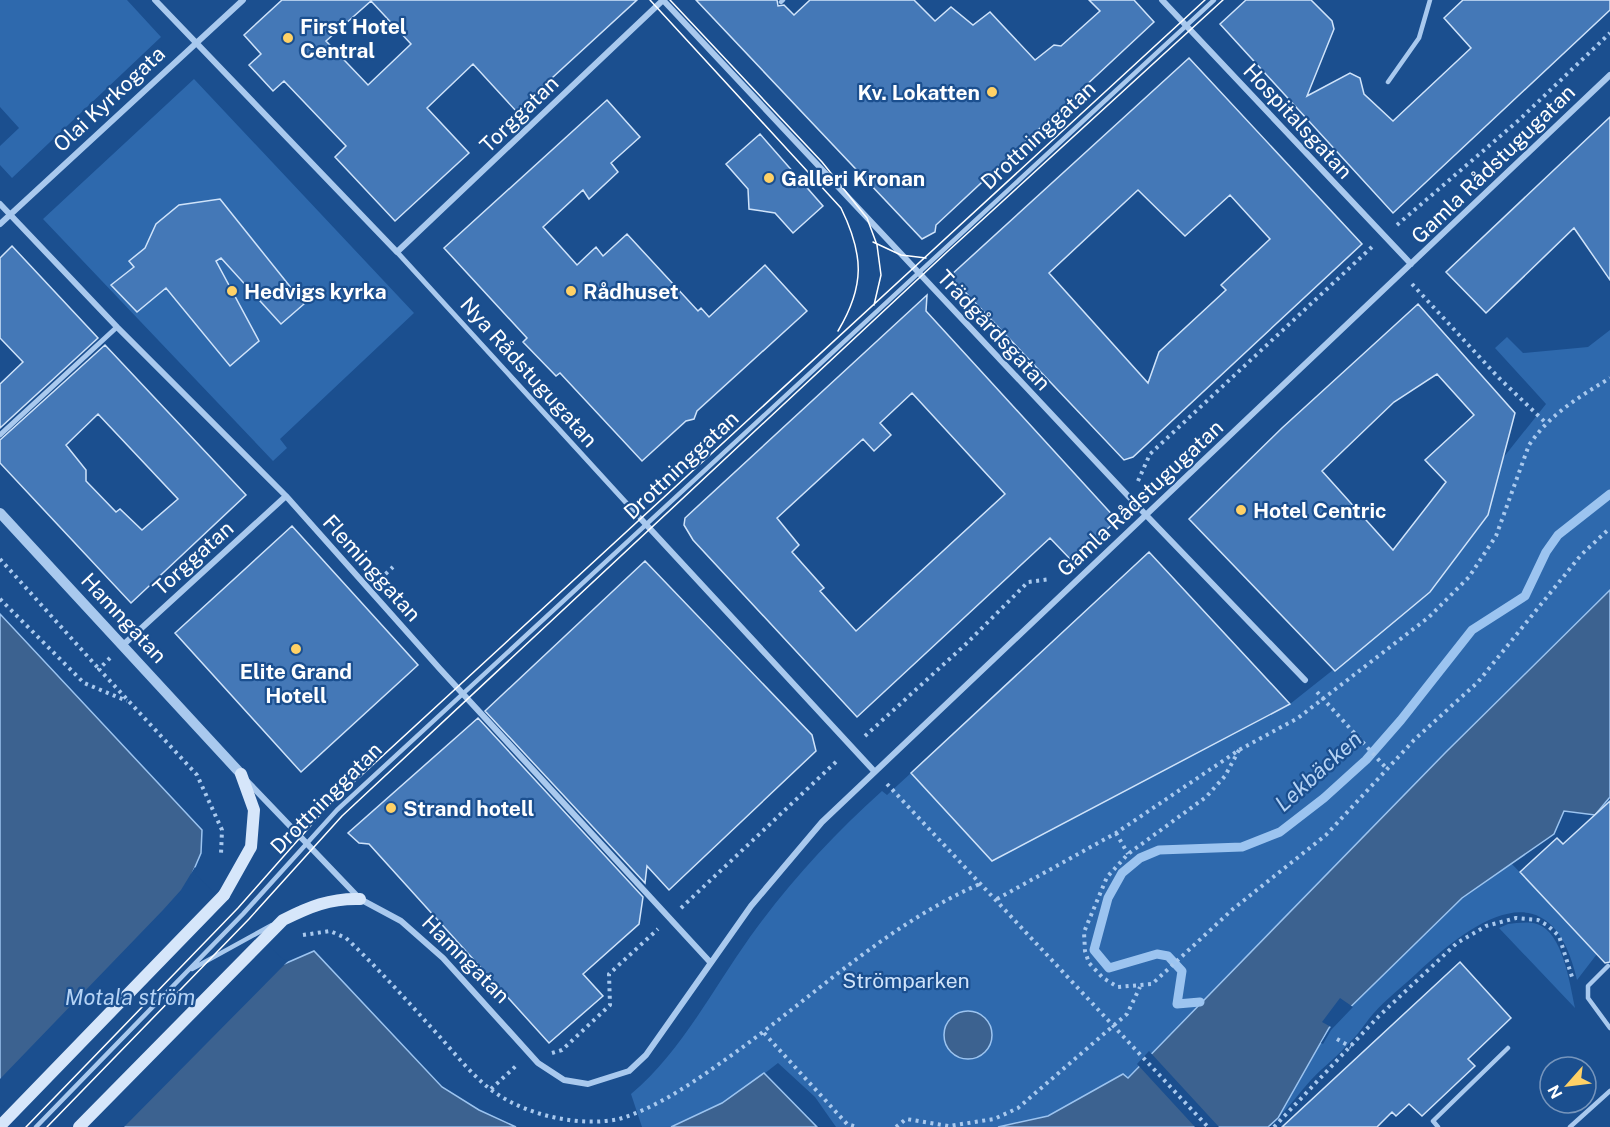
<svg xmlns="http://www.w3.org/2000/svg" width="1610" height="1127" font-family="'Public Sans',sans-serif">
<style>
.green{fill:#2e69ad}
.water{fill:#3c6290;stroke:#9cc4f0;stroke-width:1.5}
.pier{fill:#1b4f8f}
.lines{fill:none;stroke-linecap:round;stroke-linejoin:round}
.stream{stroke:#9cc4f0;stroke-width:9}
.building{fill:#4478b7;stroke:#cfe3fa;stroke-width:1.5;fill-rule:evenodd}
.path{stroke:#a9c9ee;stroke-width:4;stroke-dasharray:3 4.5;stroke-linecap:butt}
.service{stroke:#a9c9ee;stroke-width:4.5}
.pedestrian{stroke:#a9c9ee;stroke-width:5}
.minor{stroke:#a9c9ee;stroke-width:6}
.tertiary{stroke:#a9c9ee;stroke-width:10}
.secondary{stroke:#d6e6fa;stroke-width:12}
.tram{stroke:#fff;stroke-width:1.5}
.secondary-bridge{stroke:#d6e6fa;stroke-width:12}
.poi-dot{fill:#ffd166;stroke:#1b4f8f;stroke-width:2}
.labels{text-anchor:middle;dominant-baseline:central;stroke-width:4.5;stroke-linejoin:round;paint-order:stroke}
.poi-label{font-size:21px;font-weight:bold;fill:#fff;stroke:#1b4f8f;text-anchor:start}
.street-label{font-size:21px;fill:#fff;stroke:#1b4f8f}
.park-label{font-size:21px;fill:#cfe3fa;stroke:#1b4f8f}
.water-label{font-size:22px;font-style:italic;fill:#b5d3f5;stroke:#1b4f8f}
</style>
<rect width="100%" height="100%" fill="#1b4f8f"/>
<!-- green -->
<path class="green" d="M0 0H127L161 37 12 178 0 165V146L19 128 0 107Z
M194 79 414 313 280 439 287 448 273 461 43 219Z
M1610 330V590L1446 752 1127 1078 1123 1074 1048 1116 998 1127H836L815 1097 778 1063C754 1082 700 1123 670 1127 661 1127 651 1127 642 1127L631 1094C682 1051 712 990 750 937 788 884 833 835 882 791L887 795 911 773 992 861 1290 704 1430 593 1488 515 1503 458 1546 404 1495 348 1507 337 1523 353 1588 347Z
M1511 863 1597 954 1577 980C1551 865 1474 920 1417 973 1402 987 1386 999 1373 1014 1365 1023 1359 1034 1350 1042 1338 1056 1323 1067 1311 1080 1299 1093 1290 1106 1278 1118L1329 1028 1462 898Z
M1508 924C1517 923 1528 921 1537 924 1563 932 1570 985 1575 1008L1499 928Z"/>
<!-- water -->
<path class="water" d="M1610 590V797L1595 815 1564 811 1554 834 1462 898 1329 1028 1278 1118 1268 1127H998L1048 1116 1123 1074 1128 1078 1446 752Z
M0 614 202 830 201 853 192 874 284 964 314 951 442 1087 479 1110 516 1127H29L0 1100Z
M944 1035a24 24 0 1 1 48 0a24 24 0 1 1-48 0Z
M764 1073 817 1127H671L722 1103Z"/>
<!-- pier -->
<path class="pier" d="M195 867 197 869 195 874 284 960 290 959 124 1127H25L0 1104V1079L163 910 181 890Z
M1340 998 1353 1007 1331 1030 1323 1044 1321 1043 1331 1027 1322 1022Z
M1149 1051 1219 1127H1195L1137 1064Z"/>
<g class="lines">
<!-- stream -->
<path class="stream" d="M1200 1002 1177 1004 1182 971 1168 956 1157 954 1109 968 1094 950 1108 898 1122 873 1140 858 1159 850 1242 847 1280 832 1324 798 1366 760 1401 720 1472 630 1525 596 1546 552 1558 535 1610 494"/>
</g>
<!-- building -->
<path class="building" d="M282 0H637L516 111 473 64 427 108 469 153 395 221 335 157 346 146 284 81 273 91 249 65 261 54 244 35ZM371 1 411 44 368 85 326 41Z
M696 0H777L778 6 784 5 794 15 810 0H914L935 21 951 7 973 25 990 12 1035 60 1054 45 1061 46 1100 11 1089 0H1134L1154 22 936 225 935 232 922 239Z
M1246 0H1311L1332 21 1334 29 1307 96 1350 73 1360 78 1364 94 1393 121 1471 48 1444 18 1463 0H1610V10L1393 213 1220 24Z
M1189 58 1362 244 1133 457 1124 460 950 276ZM1138 190 1185 236 1230 195 1270 239 1221 285 1226 290 1159 352 1148 383 1049 273Z
M607 100 640 137 611 163 618 172 589 199 583 190 543 227 577 265 596 247 603 256 627 234 698 311 701 308 709 317 765 265 807 311 697 411 694 419 686 421 642 461 560 373 556 376 523 342 527 338 444 248Z
M1610 117V280L1574 228 1486 313 1446 272Z
M760 134 823 206 793 233 775 213 749 209 748 189 726 164Z
M220 199 304 304 281 324 221 258 216 261 259 341 230 366 166 288 137 312 111 285 134 267 129 261 145 248 156 224 179 205Z
M12 246 98 338 0 428V384L23 362 0 338V258Z
M927 295 926 311 1117 520 1072 561 1050 538 857 717 693 540 684 525 685 518ZM912 393 1005 494 856 631 820 591 824 588 792 552 799 545 777 518 863 439 874 451 891 435 880 423Z
M1418 304 1515 413 1488 515 1430 592 1335 671 1189 519 1282 428ZM1437 374 1474 415 1425 460 1446 482 1393 550 1322 471 1394 402Z
M105 345 246 495 131 603 0 463V440ZM98 414 178 499 142 530 120 509 116 512 86 481V470L66 445Z
M292 526 418 665 301 772 175 633Z
M1149 552 1290 704 992 861 911 773Z
M645 561 812 735 816 751 669 890 647 866 645 883 485 711Z
M478 718 643 897 639 924 583 974 603 996 549 1043 369 844 359 843 348 833Z
M1610 801V962L1605 963 1520 872 1557 838 1563 844Z
M1460 962 1511 1018 1468 1059 1475 1066 1422 1116 1409 1104 1396 1116 1392 1112 1377 1127H1282Z"/>
<g class="lines">
<!-- path -->
<path class="path" d="M1397 225 1519 120 1610 33
M1412 284 1499 378 1546 423
M1138 481 1150 454 1373 246
M0 559 99 669
M380 579 393 567
M0 599 84 683 127 701
M110 658 99 669 197 775 222 830 221 854
M1317 692 1387 769
M865 736 966 644 1028 582 1051 579
M1239 750 1225 776 1206 797 1128 854 1107 877 1084 932 1085 951 1089 963 1103 978 1118 987 1152 984 1233 909 1326 835 1414 740 1478 682 1581 555 1610 528
M887 784 1208 1127
M1116 833 1128 854
M997 899 1116 833 1239 750 1298 718 1429 617 1469 577 1496 536 1529 445C1550 414 1579 397 1610 378
M681 908 839 759
M303 935 330 931 346 938C379 969 409 1003 440 1037 457 1056 476 1080 497 1094 530 1116 580 1127 619 1119 659 1107 695 1081 729 1057 812 998 887 924 982 883
M764 1033 847 1124 857 1127
M1337 1039 1351 1047
M552 1053 562 1050 610 1005 609 974 658 929
M491 1089 517 1065
M896 1127 906 1119 949 1126 994 1119 1018 1108 1127 1014 1140 987
M1274 1127 1379 1016 1457 943 1486 926 1516 918 1538 920 1547 925 1559 936 1573 980"/>
<!-- service -->
<path class="service" d="M781 2 783 0
M1388 82 1419 38 1430 0
M1608 966 1588 986V998L1610 1028
M192 969 272 925
M36 1127 243 914 337 810 1214 0
M1438 1127 1433 1121 1508 1048
M1570 1127 1610 1091"/>
<!-- pedestrian -->
<path class="pedestrian" d="M397 252 641 519
M0 435 117 327"/>
<!-- minor -->
<path class="minor" d="M155 0 397 252 663 0
M663 0 1146 515 1305 680
M1162 0 1411 264
M0 204 117 327 286 496 440 669 710 962
M0 224 243 0
M641 519 874 771
M123 645 286 496
M247 781 360 899 401 921 443 958 538 1063 564 1080 588 1084 629 1071 646 1055 751 906 822 822 1610 75"/>
<!-- tertiary -->
<path class="tertiary" d="M0 513 241 774"/>
<!-- secondary -->
<path class="secondary" d="M224 895 251 847 254 810 241 774
M79 1127 283 920C309 907 330 898 360 899"/>
<!-- tram -->
<path class="tram" d="M650 0 841 208C864 255 865 286 838 331
M670 0 822 162 867 218 877 245 881 275 874 305
M873 242 901 255 926 258
M26 1127 238 908 328 806 1205 0
M47 1127 249 919 342 816 947 252 1223 0"/>
<!-- secondary-bridge -->
<path class="secondary-bridge" d="M0 1126 224 895"/>
</g>
<!-- markers -->
<g class="poi-dot">
<circle cx="288" cy="38" r="6"/>
<circle cx="992" cy="92" r="6"/>
<circle cx="769" cy="178" r="6"/>
<circle cx="232" cy="291" r="6"/>
<circle cx="571" cy="291" r="6"/>
<circle cx="1241" cy="510" r="6"/>
<circle cx="296" cy="649" r="6"/>
<circle cx="391" cy="808" r="6"/>
</g>
<g class="labels">
<!-- poi labels -->
<g class="poi-label">
<text x="300" y="26">First Hotel<tspan x="300" dy="24">Central</tspan></text>
<text x="980" y="92" text-anchor="end">Kv. Lokatten</text>
<text x="781" y="178">Galleri Kronan</text>
<text x="244" y="291">Hedvigs kyrka</text>
<text x="583" y="291">Rådhuset</text>
<text x="1253" y="510">Hotel Centric</text>
<text x="296" y="671" text-anchor="middle">Elite Grand<tspan x="296" dy="24">Hotell</tspan></text>
<text x="403" y="808">Strand hotell</text>
</g>
<!-- street labels -->
<g class="street-label">
<text transform="translate(109 99) rotate(-43)">Olai Kyrkogata</text>
<text transform="translate(519 114) rotate(-44)">Torggatan</text>
<text transform="translate(1298 121) rotate(47)">Hospitalsgatan</text>
<text transform="translate(1038 135) rotate(-43)">Drottninggatan</text>
<text transform="translate(1493 164) rotate(-44)">Gamla Rådstugugatan</text>
<text transform="translate(994 330) rotate(47)">Trädgårdsgatan</text>
<text transform="translate(529 372) rotate(48)">Nya Rådstugugatan</text>
<text transform="translate(681 465) rotate(-43)">Drottninggatan</text>
<text transform="translate(1140 498) rotate(-43)">Gamla Rådstugugatan</text>
<text transform="translate(193 558) rotate(-42)">Torggatan</text>
<text transform="translate(372 568) rotate(48)">Fleminggatan</text>
<text transform="translate(124 618) rotate(47)">Hamngatan</text>
<text transform="translate(326 798) rotate(-45)">Drottninggatan</text>
<text transform="translate(466 959) rotate(45)">Hamngatan</text>
</g>
<!-- park labels -->
<g class="park-label">
<text x="906" y="980">Strömparken</text>
</g>
<!-- water labels -->
<g class="water-label">
<text transform="translate(1318 771) rotate(-42)">Lekbäcken</text>
<text x="130" y="997">Motala ström</text>
</g>
</g>
<!-- north arrow -->
<g transform="translate(1568 1085) rotate(242)"><circle r="28" fill="#1b4f8f" stroke="#7695bc" stroke-width="1.5"/>
<path d="M0-4.5L10 22L0 15L-10 22Z" fill="#ffd166"/>
<text y="-9" font-size="16" font-weight="bold" text-anchor="middle" fill="#ffffff">N</text>
</g>
</svg>
